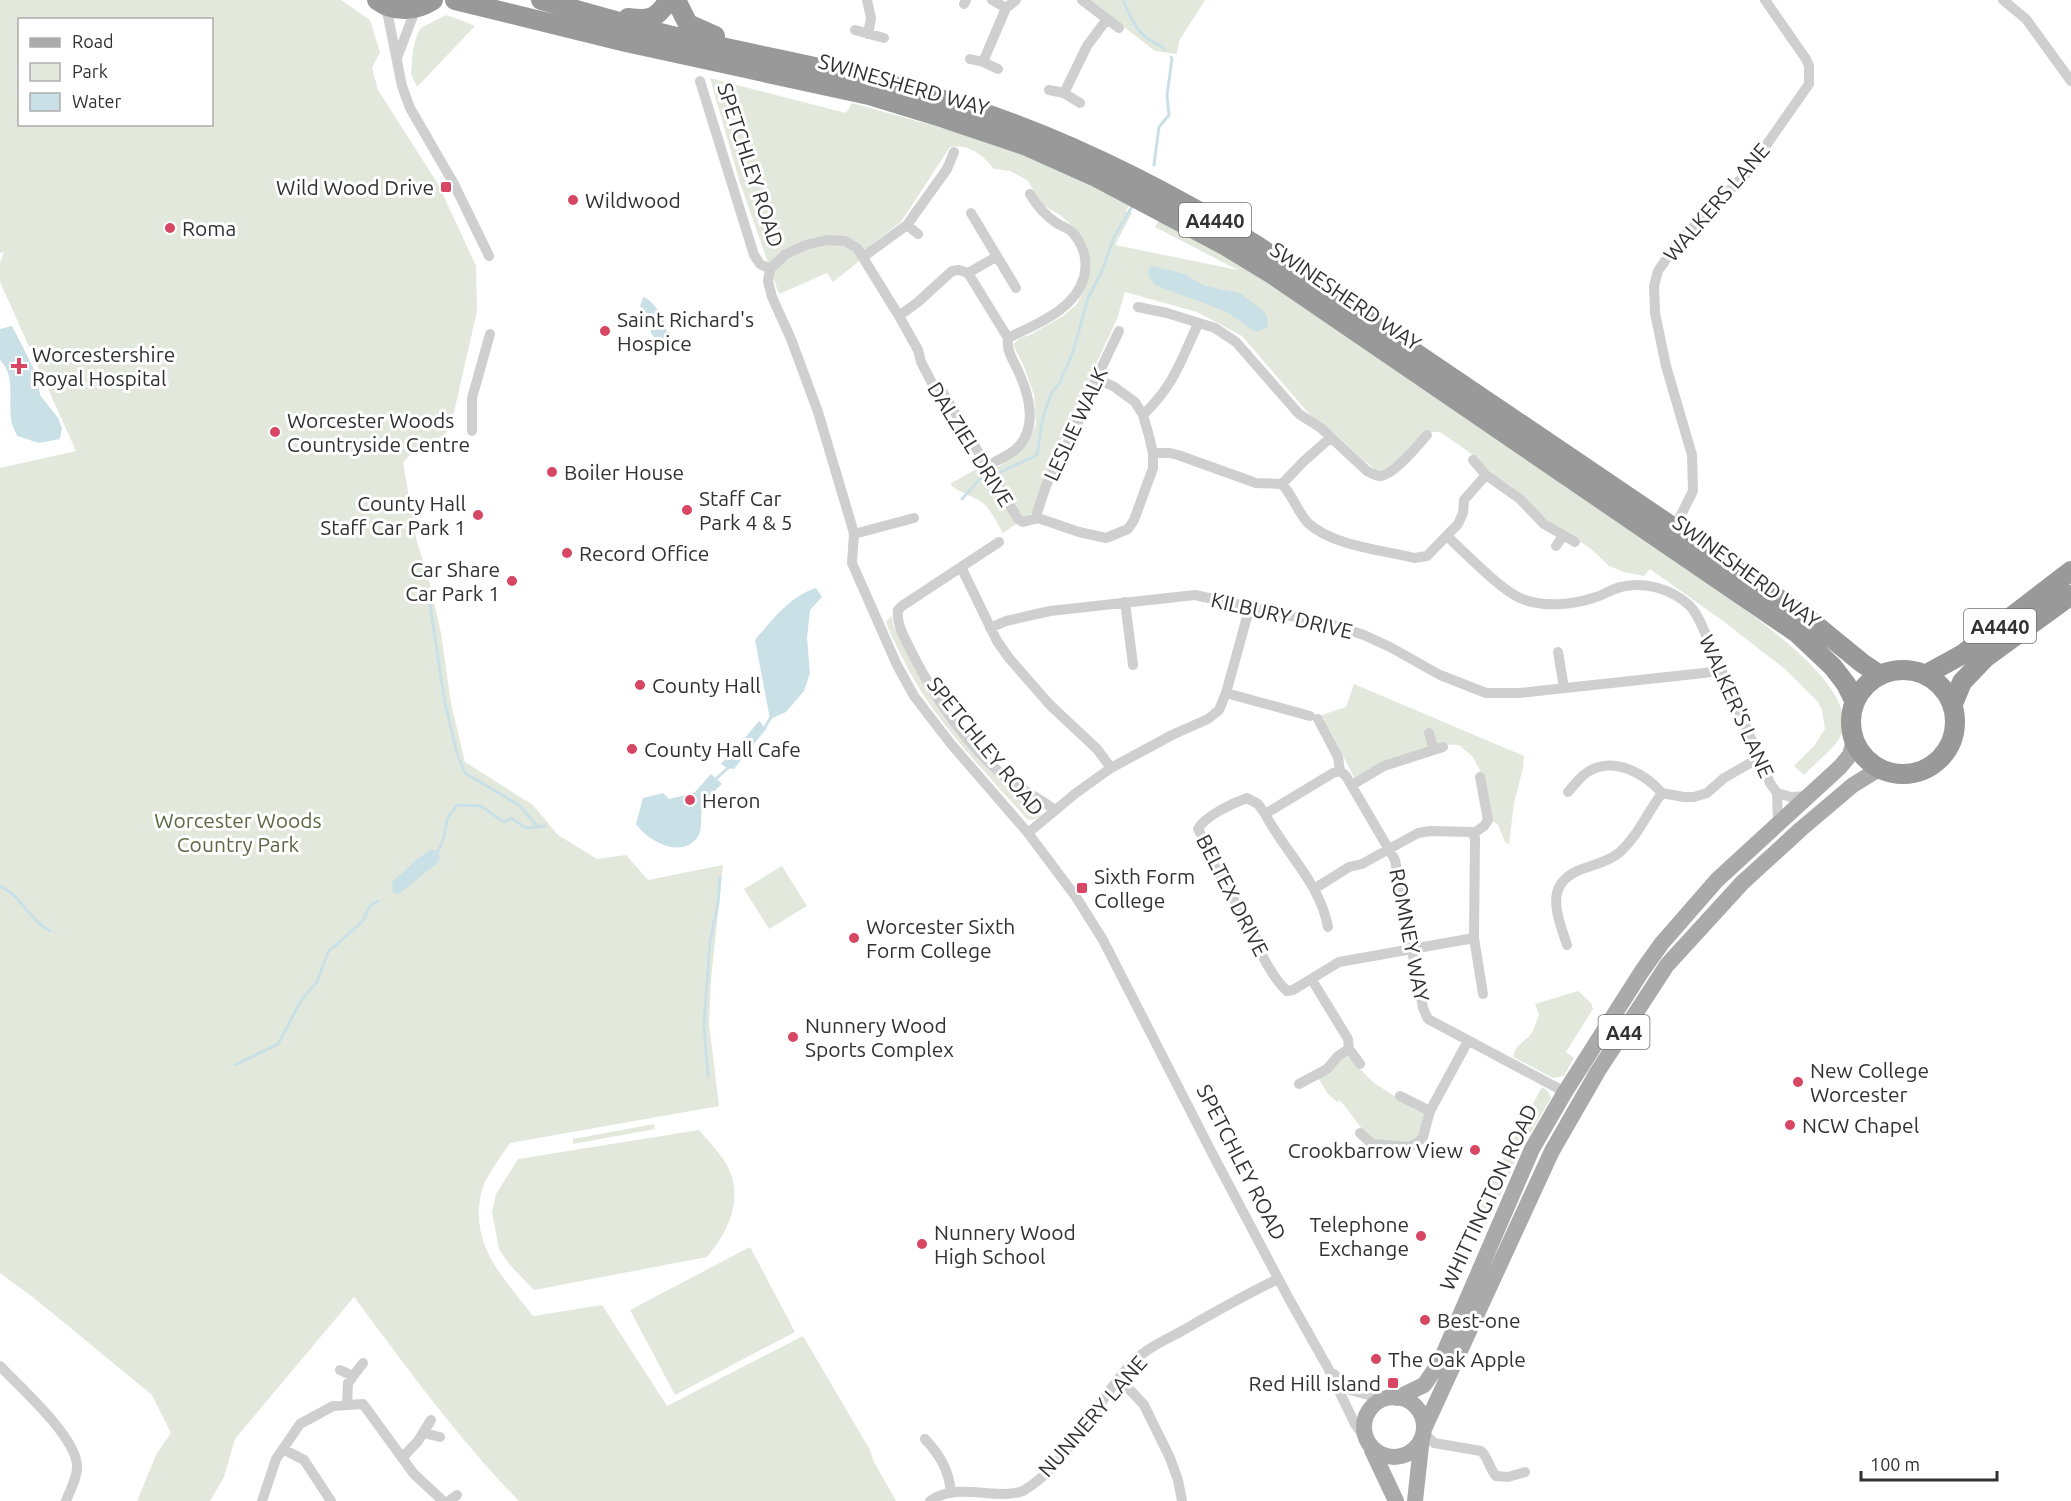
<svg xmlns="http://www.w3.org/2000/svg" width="2071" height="1501" font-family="Ubuntu,sans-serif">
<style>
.green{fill:#e3e8dc;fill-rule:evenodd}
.water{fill:#cae0e7}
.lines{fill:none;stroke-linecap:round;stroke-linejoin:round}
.stream{stroke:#cae0e7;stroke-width:3}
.street{stroke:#cfcfcf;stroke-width:10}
.primary{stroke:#aaa;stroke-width:16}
.highway{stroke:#999;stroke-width:20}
.poi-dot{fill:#d74663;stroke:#fff;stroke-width:2}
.labels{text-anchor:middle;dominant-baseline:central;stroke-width:6;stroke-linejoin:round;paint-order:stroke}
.shield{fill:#fff;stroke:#707070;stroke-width:1.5}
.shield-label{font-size:20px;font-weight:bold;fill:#323232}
.street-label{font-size:21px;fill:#323232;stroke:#fff}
.poi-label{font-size:21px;fill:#323232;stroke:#fff;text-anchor:start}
.park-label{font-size:21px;fill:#5a6a42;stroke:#fff}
</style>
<rect width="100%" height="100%" fill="#fff"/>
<!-- green -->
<path class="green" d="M0 0H341L370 20 380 52 372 68 378 90 438 184 476 266 477 311 450 430 436 440 421 445 403 462 416 538 429 580 441 633 451 704 465 762 533 805 558 835 597 859 626 855 648 880 723 865 711 980 709 1023 719 1106 510 1143C502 1155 485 1178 482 1190 468 1244 503 1277 533 1316L602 1305 667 1406 803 1336 870 1450 873 1460 896 1501H519C459 1440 405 1365 354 1297L235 1439 224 1477 210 1501H137L157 1453 171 1433 152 1395 34 1298 0 1273V468L76 451 0 282V263L4 252 0 253ZM20 20H212V124H20Z
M1089 0H1205L1179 41 1177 54 1155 51Z
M446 15 461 20 475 26 417 87 411 74 413 49 417 35 421 28Z
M710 78 846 113 852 103 996 143 1130 203 1126 211 1132 213 1115 245 1238 270 1155 227 1160 218 1243 266 1735 602C1763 624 1867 694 1839 739 1832 750 1814 764 1804 775L1794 766 1814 746 1825 729 1822 710 1818 702 1785 669 1723 621 1650 569 1644 576 1624 572 1609 566 1590 548 1556 527 1537 511 1511 486 1497 478 1469 452 1440 432H1431L1409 453 1381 473C1355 457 1338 431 1311 416L1242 336 1197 312 1125 292 1117 319 1091 375 1074 421 1059 442 1032 513 1003 533C996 522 991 508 980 501 969 494 959 493 950 484L978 468 998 467 1028 443 1036 424 1034 395 1023 364 1013 345 1020 338 1030 335 1063 316 1077 304 1084 290 1090 272 1076 229 1060 215 1043 205 1027 180 1010 171 994 169C984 156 968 143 950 147L901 222 872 244 857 263 833 282 827 273 779 294 740 183Z
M892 616 893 625 946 717 1043 808 1040 817 1032 820 1027 819C981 767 931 718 901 655 896 644 889 633 886 621Z
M1354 684 1524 756 1523 768 1514 803 1509 844 1505 842 1498 825 1491 819 1481 773 1473 757 1459 745 1428 744 1427 748 1355 779 1322 715 1346 707Z
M782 866 807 906 769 929 744 889Z
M1578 991 1591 1003 1593 1009 1566 1052 1574 1058 1564 1076 1553 1078 1513 1057C1515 1044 1524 1043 1531 1034 1535 1029 1536 1021 1539 1015L1535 1004Z
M1347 1056 1374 1083 1407 1104 1425 1112 1420 1134 1411 1143C1400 1142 1383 1143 1373 1139 1362 1133 1351 1111 1339 1100L1337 1102 1328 1094 1318 1078 1339 1061Z
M1542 1087 1548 1091 1551 1098 1521 1149 1487 1224 1471 1217Z
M654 1124 655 1129 573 1144V1139Z
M699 1130C707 1139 716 1149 723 1159 746 1192 731 1229 707 1257L534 1290 509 1264 499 1249 492 1212 496 1194 518 1159Z
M750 1247 795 1332 675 1395 630 1310Z"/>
<!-- water -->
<path class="water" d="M1151 266 1182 273 1205 286 1240 293 1265 312 1268 320 1267 328 1255 332 1227 312 1155 285 1149 277 1148 270Z
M643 297C655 300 669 326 667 338L663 340 655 338 651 333V319L640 306Z
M12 326 37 375 40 395 58 418 62 428 60 439 39 443 17 436C15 430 11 424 11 418 8 397 16 377 0 360V329Z
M816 588 822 597 810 610 807 638 810 673 804 691 786 712 770 719 755 640C773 619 789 597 816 588Z
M759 721 766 729 734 769 727 768 721 764 731 752 736 756 743 749 739 745Z
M711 774 722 784C716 790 706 798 703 806 699 816 704 828 697 838 680 859 648 841 636 824L643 798 663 793 669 799 694 793Z
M431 849 438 851 440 859 435 865 399 894 393 893 392 882 416 860Z"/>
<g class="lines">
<!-- stream -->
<path class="stream" d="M1123 0C1129 14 1135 29 1147 38 1153 43 1159 43 1164 49
M1154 165 1159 127 1169 115 1167 95 1172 59 1171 57
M996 474 1037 455 1043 417 1051 394 1059 384 1073 352 1088 298 1102 271 1114 237 1133 205
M962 499 980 479 989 476
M428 592 445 703 457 754 465 773 519 805 537 826
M764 729 771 717
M717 778 729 767
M438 851C450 832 440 821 458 805L481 806 504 822 511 818 526 828 545 826
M0 886C22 896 29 920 50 931
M235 1065 278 1044 302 999 317 982 328 952 362 922 370 906 378 901
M708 1076 704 1024 710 942 718 903 720 878"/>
<!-- street -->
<path class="street" d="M867 0 871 18 868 34
M992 0 1006 8
M1082 0 1119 28
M2003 0 2026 19 2071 81
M381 3 388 16 402 86 410 108 454 184 489 256
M964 4 966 0
M855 30 884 38
M397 58 416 8
M970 59 983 62 998 69
M983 62 1006 8 1016 0
M700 81 754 255 760 264 770 269 768 281 772 297 791 339 818 412 851 523 854 534 852 563 897 665 914 696 951 744 1028 833 1076 897 1103 940 1212 1153 1288 1297 1328 1368 1355 1424 1366 1440
M1049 90 1064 93
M1080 103 1064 93 1087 46 1107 19
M971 213 1016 288
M907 225 918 234
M863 257 907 225 947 169 954 152
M770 269 786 254 806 245 826 240 845 241 857 248 899 316 918 350 921 362 932 383 941 389 1018 519 1023 522 1038 518 1079 532 1106 538 1128 529 1134 520 1153 468V453L1149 436 1143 415 1135 402 1113 386 1096 379
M968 273 1008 338
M1138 307 1167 313 1215 328 1236 342 1299 414 1321 428 1367 471C1371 473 1376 476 1380 476 1393 476 1418 445 1427 435
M899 316 918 302 952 271 959 270 968 273 996 257
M1008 338C1036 324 1075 310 1084 277 1088 260 1084 247 1074 234 1070 229 1064 227 1058 224 1047 217 1037 206 1030 194
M1143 415C1175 384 1180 362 1198 324
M472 431V398L490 334
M1153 453H1170L1178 455 1256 483 1282 484C1293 496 1297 511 1308 523 1333 546 1382 550 1414 558L1427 556 1458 524 1463 513 1464 500 1486 475
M1473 460 1486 475 1520 499 1544 524 1575 542
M987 466C996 461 1007 456 1015 450 1038 430 1030 397 1019 373 1014 361 1006 352 1008 338
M1282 484 1303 462 1330 438
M1035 519 1046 486 1076 427 1096 379 1119 331
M1675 527 1693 491 1692 455 1666 366 1655 313 1654 286 1658 271 1679 241 1746 174 1809 84V66L1806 59 1765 0
M854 534 914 518
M1447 536C1465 553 1499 588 1520 598 1543 608 1573 605 1596 597 1605 594 1612 589 1621 587 1645 581 1671 589 1689 605 1699 615 1705 633 1710 645 1731 691 1750 737 1770 783L1777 793 1778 824
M999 542 902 606 898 610C896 625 906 640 912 653 934 696 962 739 998 771 1015 787 1037 796 1055 810
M1556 546 1563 536
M961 567 997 641 1009 658 1050 705 1097 749 1111 768
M1125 602 1133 665
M990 628 1006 621 1050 611 1195 595 1336 626 1364 635 1390 647 1440 675 1486 693H1519L1704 673 1722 670
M1558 652 1564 688
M1226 693 1310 716
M1318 719 1338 757 1340 771 1346 776 1395 860 1423 1008 1428 1019 1565 1092
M1429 733 1434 750
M1352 785 1384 766 1443 747
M1568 792C1575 784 1582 774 1591 770 1617 757 1646 775 1662 793
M1777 793 1791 797 1809 796
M1265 814C1285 852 1320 883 1328 927
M1028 833 1076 793 1111 768 1172 735 1208 719 1219 710 1226 693 1250 606
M1473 834 1484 826 1488 820 1480 777
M1314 889 1349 867 1362 864 1418 833 1430 831 1471 832 1475 838 1474 938 1339 962 1293 990 1287 991C1276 981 1259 954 1257 940L1210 858 1207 846 1198 829C1205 816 1233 803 1247 798L1258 804 1265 814 1333 773 1340 771
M1474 938 1483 994
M1567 945C1557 914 1542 882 1585 868 1596 864 1609 861 1619 853 1638 836 1647 813 1662 793L1684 797H1694L1707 793 1724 778 1759 758
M1349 1049 1360 1064
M1299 1084 1327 1069 1338 1056 1349 1049 1348 1039 1312 980
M1400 1096 1430 1111
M1360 1133 1372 1144 1409 1147 1417 1143 1423 1137 1430 1111 1468 1041
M0 1366C21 1388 75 1436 77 1465 78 1477 70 1490 66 1501
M340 1370 353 1376
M1334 1374 1350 1390 1383 1399
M1118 1380 1132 1392 1144 1405 1170 1458 1178 1480 1182 1501
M347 1405 348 1383 363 1363
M424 1433 440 1437
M1424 1433 1434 1443 1481 1451C1488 1457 1489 1468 1496 1476L1508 1477 1525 1472
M925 1439C940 1455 949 1470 951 1493
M283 1449 304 1460 331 1501
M402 1458 418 1441 431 1420
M262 1501 276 1459 300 1424 333 1406 363 1404 414 1474 443 1501
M449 1501 457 1495
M930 1501C958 1481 993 1501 1023 1491 1070 1463 1095 1402 1132 1363 1145 1349 1165 1340 1182 1331 1213 1313 1245 1295 1278 1279"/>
<!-- primary -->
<path class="primary" d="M1364 1427a30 30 0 1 1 60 0a30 30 0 1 1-60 0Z
M1397 1398 1424 1385 1440 1362 1532 1149 1565 1092 1642 971 1662 943 1717 880 1840 767 1850 755 1854 740
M1424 1429 1552 1151 1598 1071 1667 965 1742 883 1801 829 1853 785 1879 769
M1372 1450 1396 1501
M1415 1501 1422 1437"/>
<!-- highway -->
<path class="highway" d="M377 0C394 13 416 11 433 0
M455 0 626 42 869 95 944 118 1027 146 1094 176 1226 246 1272 274 1797 633 1833 667 1846 684 1855 702
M541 0C583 12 625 24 668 35 764 58 862 73 956 104 1062 137 1161 187 1256 245L1807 618 1862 663 1880 675
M676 0 688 24 715 36
M628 18C650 21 656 19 669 0
M1851 722a52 52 0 1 1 104 0a52 52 0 1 1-104 0Z
M1925 675 1963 654 2071 571
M1953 704 1962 682 1985 658 2071 595"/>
</g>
<!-- markers -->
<g class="poi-dot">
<rect x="440" y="181" width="12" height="12" rx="3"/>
<circle cx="573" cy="200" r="6"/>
<circle cx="170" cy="228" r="6"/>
<circle cx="605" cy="331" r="6"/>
<path d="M16 357h6v6h6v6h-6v6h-6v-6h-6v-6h6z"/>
<circle cx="275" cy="432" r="6"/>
<circle cx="552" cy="472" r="6"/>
<circle cx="687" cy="510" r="6"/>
<circle cx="478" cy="515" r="6"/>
<circle cx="567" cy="553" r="6"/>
<circle cx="512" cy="581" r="6"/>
<circle cx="640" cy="685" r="6"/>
<circle cx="632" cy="749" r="6"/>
<circle cx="690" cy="800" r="6"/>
<rect x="1076" y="882" width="12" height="12" rx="3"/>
<circle cx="854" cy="938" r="6"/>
<circle cx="793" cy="1037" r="6"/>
<circle cx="1798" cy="1082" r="6"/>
<circle cx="1790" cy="1125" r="6"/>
<circle cx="1475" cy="1150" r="6"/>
<circle cx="1421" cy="1236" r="6"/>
<circle cx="922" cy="1244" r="6"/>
<circle cx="1425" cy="1320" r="6"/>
<circle cx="1376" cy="1359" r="6"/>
<rect x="1387" y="1377" width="12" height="12" rx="3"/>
</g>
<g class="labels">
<!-- shield labels -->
<g class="shield">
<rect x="1179" y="203" width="72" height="34" rx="4.5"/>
<rect x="1964" y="609" width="72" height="34" rx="4.5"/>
<rect x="1598.5" y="1015" width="51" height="34" rx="4.5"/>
</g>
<g class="shield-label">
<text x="1215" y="220">A4440</text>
<text x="2000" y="626">A4440</text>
<text x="1624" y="1032">A44</text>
</g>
<!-- street labels -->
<g class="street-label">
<text transform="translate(904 84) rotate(16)">SWINESHERD WAY</text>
<text transform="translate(751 165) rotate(72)">SPETCHLEY ROAD</text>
<text transform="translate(1716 202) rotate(-49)">WALKERS LANE</text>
<text transform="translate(1346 296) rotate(34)">SWINESHERD WAY</text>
<text transform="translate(1075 424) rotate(-65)">LESLIE WALK</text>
<text transform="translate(971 444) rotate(58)">DALZIEL DRIVE</text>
<text transform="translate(1747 571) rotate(36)">SWINESHERD WAY</text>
<text transform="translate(1282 615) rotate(13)">KILBURY DRIVE</text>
<text transform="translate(1737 706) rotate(66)">WALKER'S LANE</text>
<text transform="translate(986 746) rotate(51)">SPETCHLEY ROAD</text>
<text transform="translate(1233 895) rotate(63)">BELTEX DRIVE</text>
<text transform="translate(1410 935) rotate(79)">ROMNEY WAY</text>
<text transform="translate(1242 1162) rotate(63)">SPETCHLEY ROAD</text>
<text transform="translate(1488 1197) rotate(-65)">WHITTINGTON ROAD</text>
<text transform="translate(1092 1416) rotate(-49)">NUNNERY LANE</text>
</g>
<!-- poi labels -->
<g class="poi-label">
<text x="434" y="187" text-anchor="end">Wild Wood Drive</text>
<text x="585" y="200">Wildwood</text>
<text x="182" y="228">Roma</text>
<text x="617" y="319">Saint Richard's<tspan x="617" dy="24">Hospice</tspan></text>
<text x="32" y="354">Worcestershire<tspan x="32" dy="24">Royal Hospital</tspan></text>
<text x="287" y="420">Worcester Woods<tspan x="287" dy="24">Countryside Centre</tspan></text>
<text x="564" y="472">Boiler House</text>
<text x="699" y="498">Staff Car<tspan x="699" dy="24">Park 4 &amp; 5</tspan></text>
<text x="466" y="503" text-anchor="end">County Hall<tspan x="466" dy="24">Staff Car Park 1</tspan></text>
<text x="579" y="553">Record Office</text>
<text x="500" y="569" text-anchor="end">Car Share<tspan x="500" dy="24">Car Park 1</tspan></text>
<text x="652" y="685">County Hall</text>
<text x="644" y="749">County Hall Cafe</text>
<text x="702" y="800">Heron</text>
<text x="1094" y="876">Sixth Form<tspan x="1094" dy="24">College</tspan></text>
<text x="866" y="926">Worcester Sixth<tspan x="866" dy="24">Form College</tspan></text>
<text x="805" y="1025">Nunnery Wood<tspan x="805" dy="24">Sports Complex</tspan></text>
<text x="1810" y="1070">New College<tspan x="1810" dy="24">Worcester</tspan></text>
<text x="1802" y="1125">NCW Chapel</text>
<text x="1463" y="1150" text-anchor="end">Crookbarrow View</text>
<text x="1409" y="1224" text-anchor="end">Telephone<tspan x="1409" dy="24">Exchange</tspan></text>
<text x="934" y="1232">Nunnery Wood<tspan x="934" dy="24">High School</tspan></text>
<text x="1437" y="1320">Best-one</text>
<text x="1388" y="1359">The Oak Apple</text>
<text x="1381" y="1383" text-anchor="end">Red Hill Island</text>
</g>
<!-- park labels -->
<g class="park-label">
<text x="238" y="820">Worcester Woods<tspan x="238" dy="24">Country Park</tspan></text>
</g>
</g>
<!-- legend -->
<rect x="18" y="18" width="195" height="108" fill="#ffffff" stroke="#adadad" stroke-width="1.5"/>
<rect x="30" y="38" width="30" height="9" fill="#aaaaaa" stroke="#adadad" stroke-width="1.5"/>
<text x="72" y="48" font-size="18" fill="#323232">Road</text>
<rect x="30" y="63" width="30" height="18" fill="#e3e8dc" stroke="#adadad" stroke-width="1.5"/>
<text x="72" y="78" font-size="18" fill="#323232">Park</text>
<rect x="30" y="93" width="30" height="18" fill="#cae0e7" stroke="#adadad" stroke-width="1.5"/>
<text x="72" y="108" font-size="18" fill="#323232">Water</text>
<!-- scale -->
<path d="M1861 1471v9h136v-9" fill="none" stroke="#323232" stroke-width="3"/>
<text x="1870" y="1471" font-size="18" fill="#323232" stroke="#ffffff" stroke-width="4.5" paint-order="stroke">100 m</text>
</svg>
